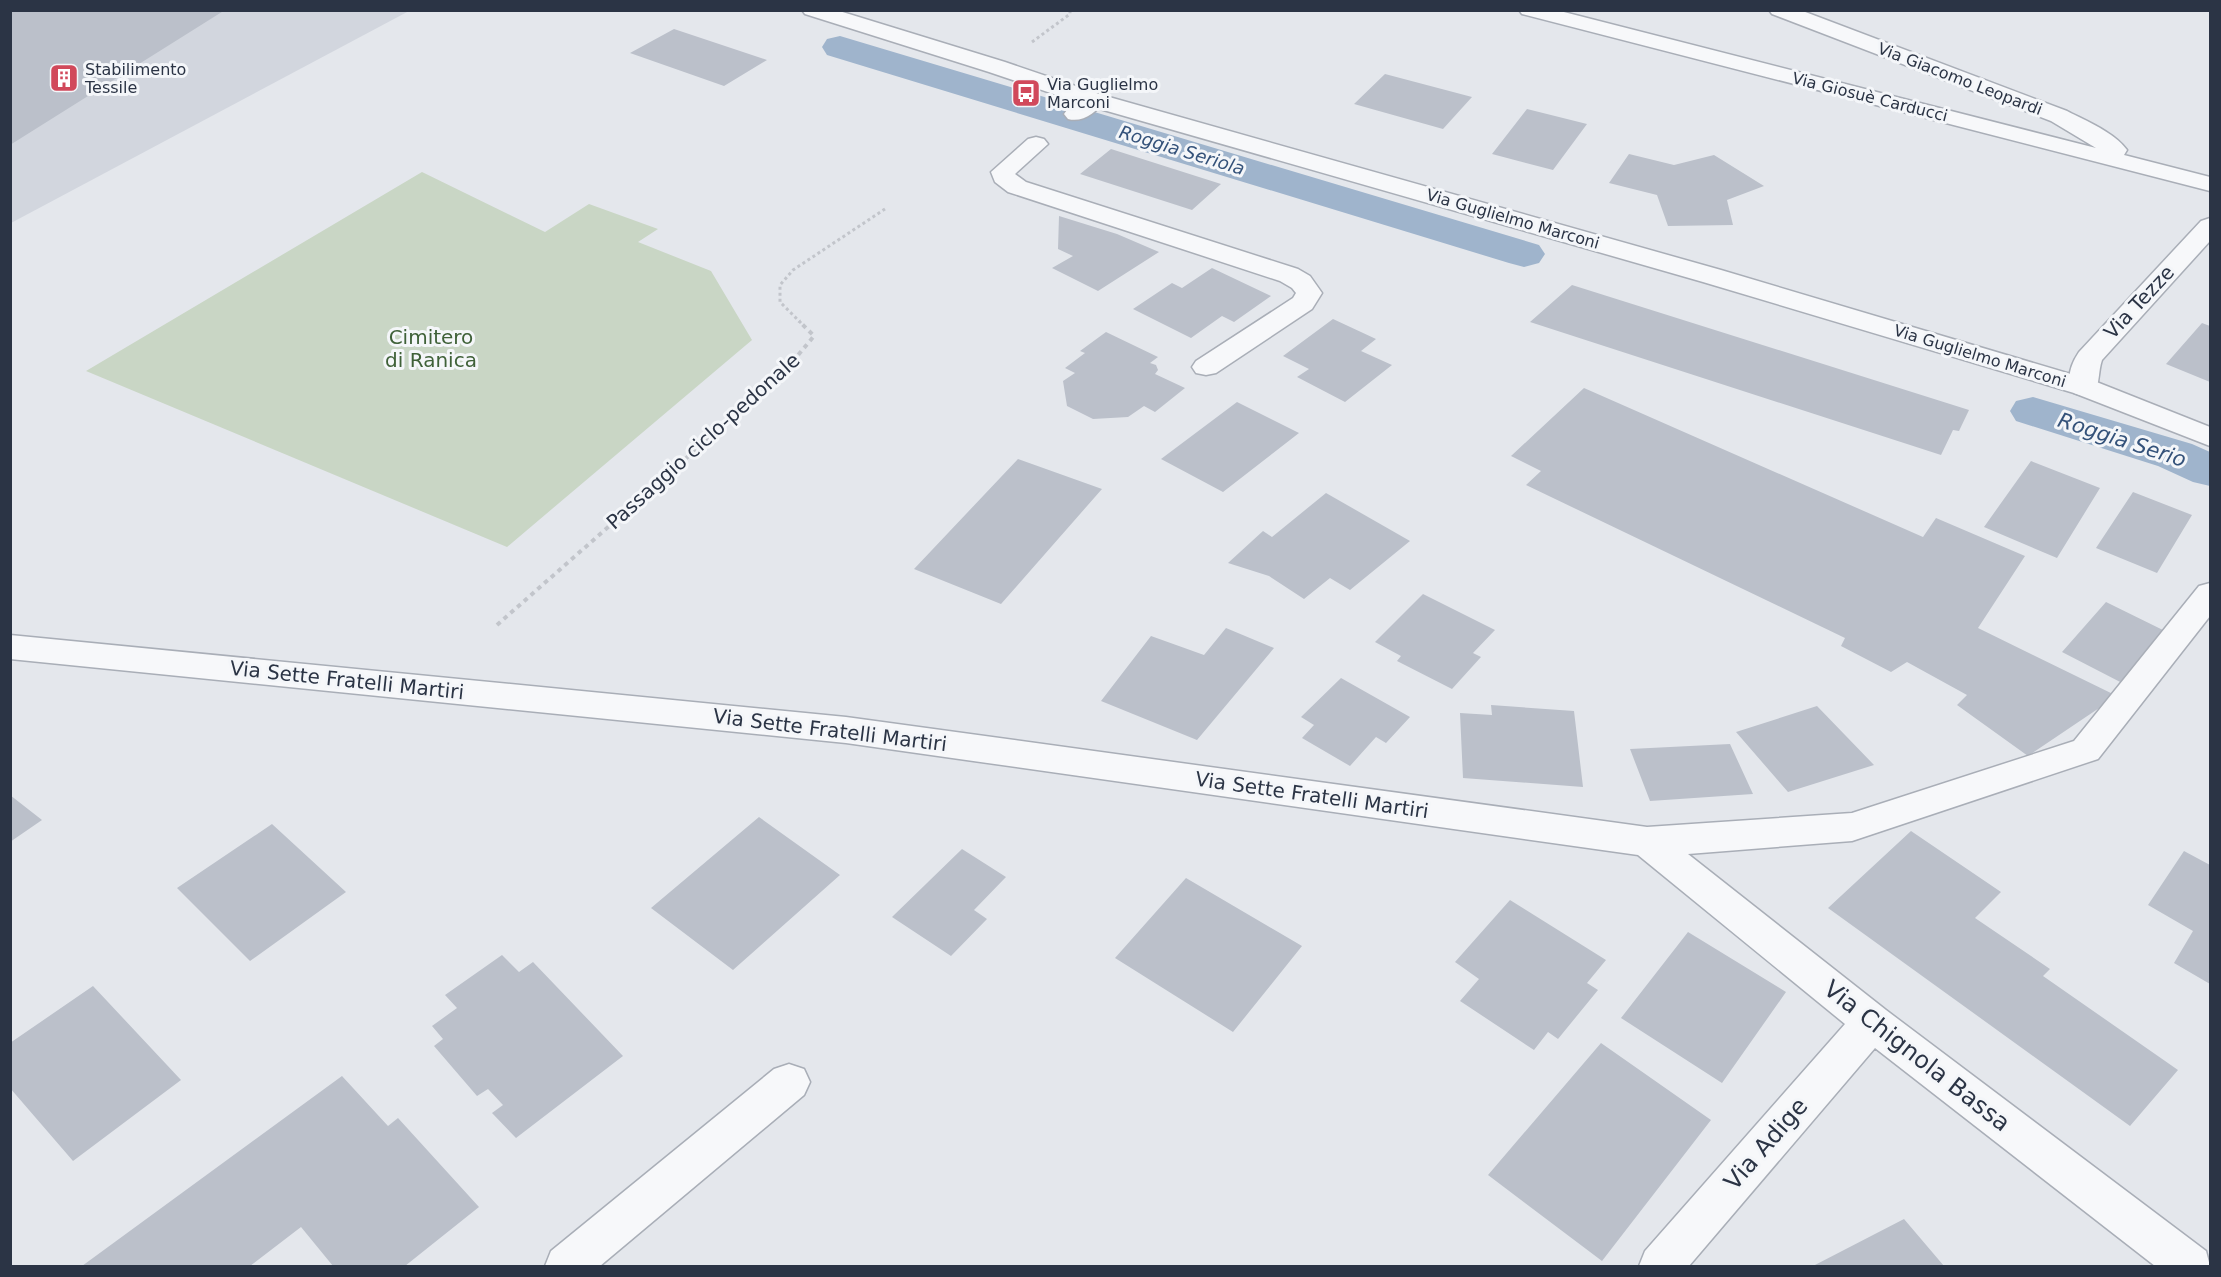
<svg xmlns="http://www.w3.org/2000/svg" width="2221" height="1277" font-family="'DejaVu Sans',sans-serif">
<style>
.built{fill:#d2d6de}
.green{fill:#c9d6c5}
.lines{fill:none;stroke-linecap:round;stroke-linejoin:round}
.canal{fill:#9fb4cc;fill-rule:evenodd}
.building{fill:#bbc0ca}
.minor-casing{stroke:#a9aeb7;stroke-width:3}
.tertiary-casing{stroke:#a9aeb7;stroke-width:3}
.path-far1{stroke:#c2c5cb;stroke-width:3;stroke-dasharray:3 3;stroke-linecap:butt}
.path{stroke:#c2c5cb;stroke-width:4;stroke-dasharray:4.5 4.5;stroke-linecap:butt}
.minor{fill:#f7f8fa;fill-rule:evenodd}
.tertiary{fill:#f7f8fa;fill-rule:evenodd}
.labels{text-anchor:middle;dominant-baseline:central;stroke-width:6;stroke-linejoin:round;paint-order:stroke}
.far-poi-label{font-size:16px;fill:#2b3445;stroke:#f4f6f9;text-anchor:start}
.far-street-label{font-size:16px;fill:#2b3445;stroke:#f4f6f9}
.far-water-label{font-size:18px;font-style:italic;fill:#34527a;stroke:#f4f6f9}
.street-label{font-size:20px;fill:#2b3445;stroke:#f4f6f9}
.park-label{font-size:20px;fill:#3f6138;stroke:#f4f6f9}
.water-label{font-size:21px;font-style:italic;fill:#34527a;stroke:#f4f6f9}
.near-street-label{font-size:24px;fill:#2b3445;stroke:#f4f6f9}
</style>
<rect width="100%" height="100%" fill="#e4e7ec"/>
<!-- built -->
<path class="built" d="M11 11H409L11 223Z"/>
<!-- green -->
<path class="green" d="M422 172 545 232 589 204 658 229 638 242 711 271 752 340 507 547 86 371Z"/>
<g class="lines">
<!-- canal -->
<path class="canal" d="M840 36 1539 245 1545 254 1539 263 1524 267 1509 263 827 55 822 47 827 39Z
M2033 397 2192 444 2210 452V486L2193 482 2158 466 2016 421 2010 411 2016 401Z"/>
</g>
<!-- building -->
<path class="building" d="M10 10H225L10 145Z
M674 29 767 60 724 86 630 53Z
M1385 74 1472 97 1443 129 1354 104Z
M1527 109 1587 124 1553 170 1492 154Z
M1111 149 1221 184 1192 210 1080 174Z
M1629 154 1674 165 1714 155 1764 186 1727 200 1733 225 1668 226 1657 195 1609 183Z
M1059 216 1117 234 1159 252 1098 291 1052 268 1073 256 1058 249Z
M1212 268 1271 296 1234 322 1222 316 1191 338 1133 309 1172 283 1182 288Z
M1572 285 1969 410 1959 431 1953 430 1941 455 1530 322Z
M1333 319 1376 339 1361 351 1392 365 1345 402 1297 377 1309 369 1283 356Z
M2202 323 2210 326V382L2166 364Z
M1106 332 1158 357 1150 363 1156 365 1158 370 1155 374 1185 388 1155 412 1144 406 1128 417 1093 419 1067 406 1063 381 1075 373 1065 368 1085 353 1080 351Z
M1584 388 1923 537 1936 518 2025 556 1978 628 2117 696 2028 756 1957 705 1967 695 1907 662 1891 672 1841 646 1845 638 1526 485 1541 471 1511 456Z
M1237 402 1299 433 1223 492 1161 459Z
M1018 459 1102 489 1001 604 914 569Z
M2031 461 2100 488 2057 558 1984 527Z
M2133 492 2192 515 2157 573 2096 548Z
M1326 493 1410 541 1350 590 1330 578 1304 599 1269 576 1228 563 1263 531 1272 537Z
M1423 594 1495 630 1473 653 1481 657 1452 689 1397 661 1401 656 1375 642Z
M2106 602 2169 633 2126 685 2062 652Z
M1226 628 1274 648 1197 740 1101 701 1151 636 1204 655Z
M1341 678 1410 717 1386 743 1376 737 1350 766 1302 738 1314 725 1301 717Z
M1491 705 1574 711 1583 787 1463 778 1460 713 1492 715Z
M1817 706 1874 765 1788 792 1736 732Z
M1730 744 1753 794 1650 801 1630 749Z
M10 795 42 820 10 842Z
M759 817 840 875 733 970 651 908Z
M272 824 346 892 250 961 177 888Z
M1911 831 2001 892 1975 918 2050 969 2043 976 2178 1070 2130 1126 1828 908Z
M962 849 1006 877 974 910 987 919 951 956 892 917Z
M2184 851 2210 865V984L2174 963 2193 931 2148 905Z
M1186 878 1302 946 1233 1032 1115 958Z
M1510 900 1606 960 1587 983 1598 990 1558 1039 1548 1032 1534 1050 1460 1001 1479 979 1455 962Z
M1688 932 1786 992 1722 1083 1621 1018Z
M502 955 519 972 533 962 623 1056 516 1138 492 1113 503 1105 488 1089 477 1096 434 1046 443 1039 432 1026 457 1008 445 995Z
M93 986 181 1080 73 1161 10 1088V1043Z
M1601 1043 1711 1120 1602 1261 1488 1175Z
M342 1076 388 1126 398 1118 479 1207 405 1266H333L301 1227 250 1266H82Z
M1904 1219 1944 1266H1813Z"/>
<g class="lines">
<!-- minor casing -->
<g class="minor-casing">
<path id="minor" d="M1519 10H1556L2096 148 2051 121 1772 14 1769 10H1800L2067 111C2086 121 2114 132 2127 150L2124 155 2210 177V191L1522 14Z
M1094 93 1102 95 1105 100C1097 112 1083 123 1068 119L1064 114C1071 104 1083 96 1094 93Z
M1036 137 1044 139 1048 144 1015 174 1026 182 1298 269 1310 276 1322 293 1312 309 1216 373 1206 375 1196 373 1192 367 1196 361 1293 298 1296 293 1292 288 1280 281 1008 192 995 182 991 172 1028 139Z
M2210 218V241L2102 360C2098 371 2100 384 2094 393L2084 396 2074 393C2065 380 2071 364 2079 352L2201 221Z
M2210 583V616L2098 759 1852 841 1688 854 1886 1010 2206 1251 2210 1266H2155L1875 1048 1689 1266H1639L1645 1251 1845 1024 1638 855 846 743 10 659V635L846 717 1647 827 1852 813 2074 741 2199 586Z
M789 1064 804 1069 810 1082 804 1095 600 1266H545L551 1251 774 1069Z"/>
</g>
<!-- tertiary casing -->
<g class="tertiary-casing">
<path id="tertiary" d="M802 10H836L1005 62 1102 95 1721 270 2094 381 2210 427V446L2074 393 1703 282 1086 105 989 72 805 14Z"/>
</g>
<!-- path-far1 -->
<path class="path-far1" d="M1032 42 1070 14V10
M801 323 780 302V285L793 270 885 209"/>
<!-- path -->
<path class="path" d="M497 625 784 372 814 336 799 321"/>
<!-- minor -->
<use href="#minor" class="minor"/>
<!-- tertiary -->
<use href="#tertiary" class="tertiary"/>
</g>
<!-- icons -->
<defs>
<g id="building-square" transform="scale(1.5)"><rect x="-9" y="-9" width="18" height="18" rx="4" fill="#d1495b" stroke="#f4f6f9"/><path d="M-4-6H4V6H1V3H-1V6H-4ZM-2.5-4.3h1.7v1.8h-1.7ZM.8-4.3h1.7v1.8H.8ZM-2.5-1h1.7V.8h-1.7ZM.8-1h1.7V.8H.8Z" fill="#fff"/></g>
<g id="bus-square" transform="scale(1.5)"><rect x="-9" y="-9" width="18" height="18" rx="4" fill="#d1495b" stroke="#f4f6f9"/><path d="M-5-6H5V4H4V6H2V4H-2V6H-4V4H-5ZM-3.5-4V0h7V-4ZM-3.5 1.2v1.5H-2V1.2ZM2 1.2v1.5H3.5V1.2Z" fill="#fff"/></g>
</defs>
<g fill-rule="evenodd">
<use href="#building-square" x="64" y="78"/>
<use href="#bus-square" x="1026" y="93"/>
</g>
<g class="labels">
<!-- far-poi labels -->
<g class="far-poi-label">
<text x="85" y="69">Stabilimento<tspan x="85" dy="18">Tessile</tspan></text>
<text x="1047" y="84">Via Guglielmo<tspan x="1047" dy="18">Marconi</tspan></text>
</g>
<!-- far-street labels -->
<g class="far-street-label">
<text transform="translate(1960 79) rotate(21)">Via Giacomo Leopardi</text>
<text transform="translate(1870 97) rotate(14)">Via Giosuè Carducci</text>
<text transform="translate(1513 219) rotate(16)">Via Guglielmo Marconi</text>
<text transform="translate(1980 356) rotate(17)">Via Guglielmo Marconi</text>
</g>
<!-- far-water labels -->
<g class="far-water-label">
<text transform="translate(1182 150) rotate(17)">Roggia Seriola</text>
</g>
<!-- street labels -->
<g class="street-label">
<text transform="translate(2139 302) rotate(-47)">Via Tezze</text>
<text transform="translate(703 441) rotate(-42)">Passaggio ciclo-pedonale</text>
<text transform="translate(347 680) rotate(6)">Via Sette Fratelli Martiri</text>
<text transform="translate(830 730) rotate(7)">Via Sette Fratelli Martiri</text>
<text transform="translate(1312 795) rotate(8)">Via Sette Fratelli Martiri</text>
</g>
<!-- park labels -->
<g class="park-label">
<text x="431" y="337">Cimitero<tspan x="431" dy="23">di Ranica</tspan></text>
</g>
<!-- water labels -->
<g class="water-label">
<text transform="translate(2122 440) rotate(18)">Roggia Serio</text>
</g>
<!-- near-street labels -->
<g class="near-street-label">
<text transform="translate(1917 1056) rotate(38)">Via Chignola Bassa</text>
<text transform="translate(1766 1144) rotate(-49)">Via Adige</text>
</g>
</g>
<!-- border -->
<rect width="2221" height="1277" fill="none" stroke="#2b3445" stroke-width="24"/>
</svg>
